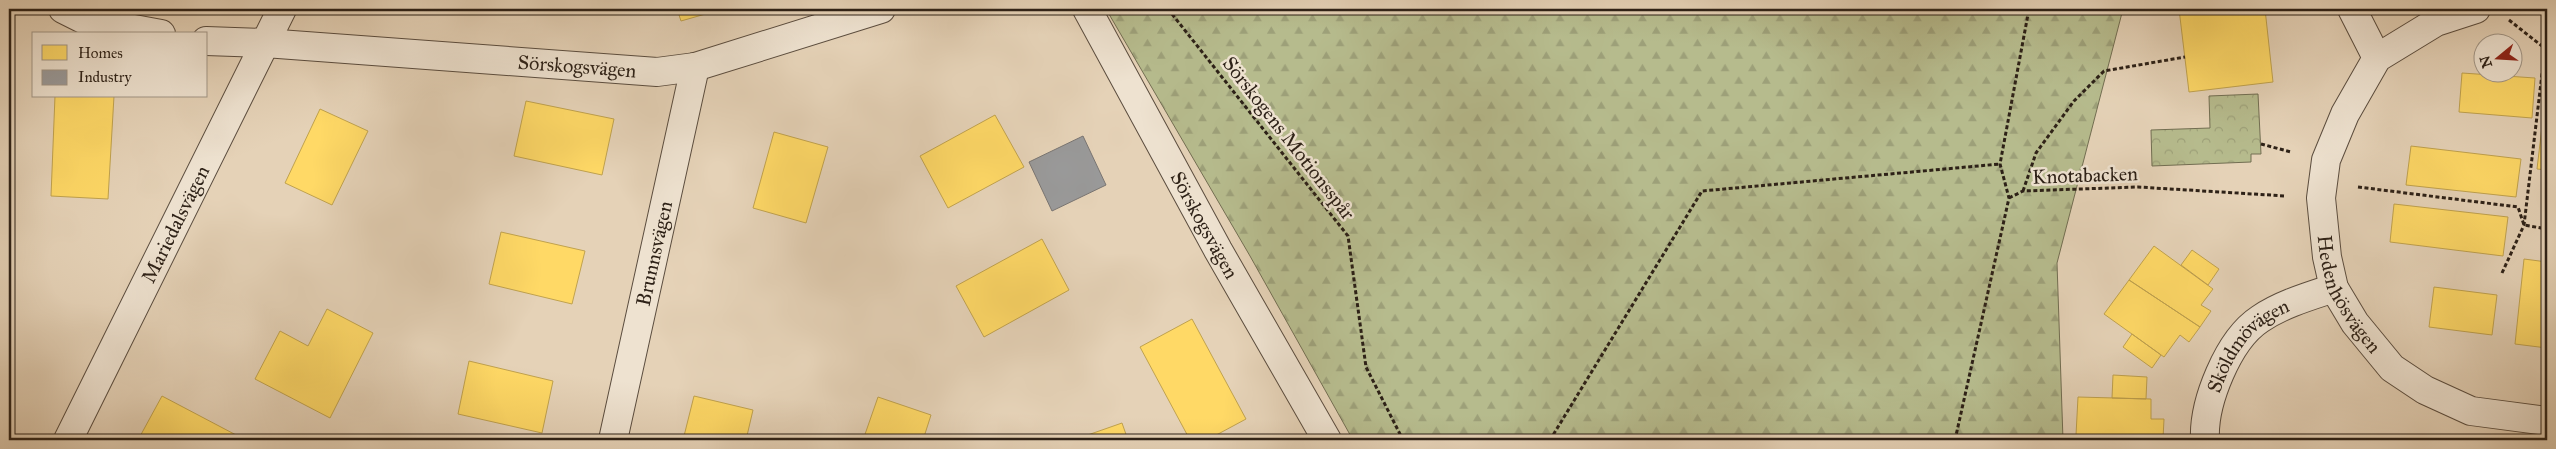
<svg xmlns="http://www.w3.org/2000/svg" width="2556" height="449" font-family="'IM FELL Great Primer',serif">
<style>
.forest{fill:url(#forest-firs);stroke:#726e52}
.park{fill:url(#park-crowns);stroke:#726e52}
.homes{fill:#ffd966;stroke:#c0a24e}
.industry{fill:#999;stroke:#797572}
.lines{fill:none;stroke-linecap:round;stroke-linejoin:round}
.minor-casing{stroke:#5b4d3f;stroke-width:30}
.path{stroke:#2d2117;stroke-width:3;stroke-dasharray:4 2.5;stroke-linecap:butt}
.minor{stroke:#eee2d0;stroke-width:28}
.labels{text-anchor:middle;dominant-baseline:central;stroke-width:5;stroke-linejoin:round;paint-order:stroke}
.street-label{font-size:20px;fill:#2d2117;stroke:#eee2d0}
</style>
<defs>
<pattern id="forest-firs" width="22" height="20" patternUnits="userSpaceOnUse" patternTransform="scale(1.25)"><rect width="22" height="20" fill="#b6bb8d"/><path d="M5 1l3.5 6h-7zM16 11l3.5 6h-7z" fill="#9da079"/></pattern>
<pattern id="park-crowns" width="20" height="18" patternUnits="userSpaceOnUse" patternTransform="scale(1.25)"><rect width="20" height="18" fill="#b6bb8d"/><path d="M2 6a3 3 0 1 1 6 0M12 15a3 3 0 1 1 6 0" fill="none" stroke="#9da079"/></pattern>
</defs>
<rect width="100%" height="100%" fill="#e5d2b7"/>
<filter id="stains"><feTurbulence type="fractalNoise" baseFrequency=".004" numOctaves="4"/><feColorMatrix values="0 0 0 0 .2 0 0 0 0 .09 0 0 0 0 .02 0 0 0 .5 -.17"/></filter>
<radialGradient id="worn" r=".72"><stop offset=".6" stop-color="#630" stop-opacity="0"/><stop offset="1" stop-color="#630" stop-opacity=".3"/></radialGradient>
<!-- forest -->
<path class="forest" d="M1106 9H2123L2057 263 2063 440H1353L1250 256Z"/>
<!-- park -->
<path class="park" d="M2258 94 2261 154H2251V162L2152 166 2151 130 2210 128 2209 96Z"/>
<!-- homes -->
<path class="homes" d="M677 9H723L681 21Z
M2179 9H2265L2273 82 2189 92Z
M2462 73 2535 78 2532 118 2459 112Z
M2547 84V170L2537 169Z
M55 96H114L108 199 51 196Z
M526 101 614 119 602 175 514 156Z
M320 109 368 131 332 205 285 183Z
M995 115 1024 167 948 208 920 156Z
M774 132 828 147 806 223 753 208Z
M2411 146 2521 159 2516 197 2406 185Z
M2394 204 2508 217 2503 256 2390 242Z
M501 232 585 251 572 304 489 284Z
M1042 239 1069 290 984 337 956 286Z
M2154 246 2213 289 2201 305 2211 311 2200 327 2129 280Z
M2192 250 2219 269 2208 285 2181 265Z
M2524 259 2547 262V348L2515 344Z
M2129 280 2200 327 2189 342 2180 335 2164 357 2104 314Z
M2434 287 2497 295 2492 335 2429 327Z
M327 309 373 333 330 418 255 379 280 331 308 346Z
M1192 319 1246 419 1207 440H1190L1140 347Z
M2132 334 2161 355 2152 368 2123 347Z
M469 361 553 381 542 433 458 414Z
M2113 375 2147 377 2146 399 2112 398Z
M162 396 238 436 235 440H138Z
M694 396 753 410 746 440H683Z
M878 397 931 415 923 440H863Z
M2078 397 2151 399V419H2164L2163 439 2076 435Z
M1122 423 1128 440H1083L1082 437Z
M2076 435 2163 439V440H2076Z"/>
<!-- industry -->
<path class="industry" d="M1083 136 1106 185 1052 211 1029 162Z"/>
<g class="lines">
<!-- minor casing -->
<g class="minor-casing">
<g id="minor">
<path d="M63 9 85 20 161 34"/>
<path id="s1" d="M1087 9 1218 250 1327 440"/>
<path d="M2352 9 2377 58"/>
<path id="s2" d="M2476 9 2436 22 2377 58 2345 114 2326 160 2321 198 2327 257 2334 288 2355 323 2392 368 2425 390 2471 411 2547 421"/>
<path id="s3" d="M206 41 265 43 657 72 695 67 881 9"/>
<path id="s4" d="M68 440 282 9"/>
<path id="s5" d="M613 440 695 67"/>
<path id="s6" d="M2205 440C2203 403 2228 340 2260 319 2282 304 2310 296 2334 288"/>
</g>
</g>
<!-- path -->
<path class="path" d="M1168 9 1348 236 1366 367 1403 440
M2509 20 2547 50
M2261 144 2291 152
M2358 187 2518 207 2524 225 2547 229
M2023 191 2036 153 2074 101 2104 71 2185 57
M2009 198 2023 191 2138 187 2286 196
M2502 273 2524 225 2545 49
M1550 440 1702 191 2000 164
M1955 440 2009 198 2000 164 2029 9"/>
<!-- minor -->
<use href="#minor" class="minor"/>
</g>
<g class="labels">
<!-- street labels -->
<g class="street-label">
<text stroke="none"><textPath href="#s3" startOffset="372">Sörskogsvägen</textPath></text>
<text transform="translate(1289 138) rotate(52)">Sörskogens Motionsspår</text>
<text transform="translate(2085 175) rotate(-2)">Knotabacken</text>
<text stroke="none"><textPath href="#s4" startOffset="241">Mariedalsvägen</textPath></text>
<text stroke="none"><textPath href="#s1" startOffset="246">Sörskogsvägen</textPath></text>
<text stroke="none"><textPath href="#s5" startOffset="191">Brunnsvägen</textPath></text>
<text stroke="none"><textPath href="#s2" startOffset="366">Hedenhösvägen</textPath></text>
<text stroke="none"><textPath href="#s6" startOffset="109">Sköldmövägen</textPath></text>
</g>
</g>
<!-- margin -->
<rect width="2556" height="449" fill="none" stroke="#e5d2b7" stroke-width="30"/>
<rect x="10" y="10" width="2536" height="429" fill="none" stroke="#2d2117" stroke-width="2.5"/>
<rect x="15" y="15" width="2526" height="419" fill="none" stroke="#2d2117"/>
<!-- legend -->
<rect x="32" y="32" width="175" height="65" fill="#eee2d0" stroke="#a19586"/>
<rect x="42" y="45" width="25" height="15" fill="#ffd966" stroke="#a19586"/>
<text x="78" y="58" font-size="15" fill="#2d2117">Homes</text>
<rect x="42" y="70" width="25" height="15" fill="#999999" stroke="#a19586"/>
<text x="78" y="82" font-size="15" fill="#2d2117">Industry</text>
<!-- north arrow -->
<g transform="translate(2498 58) rotate(252)"><circle r="24" fill="#eee2d0" stroke="#a19586"/>
<path d="M0-4L9 19L0 12L-9 19Z" fill="#8f2418"/>
<text y="-8" font-size="14" font-weight="bold" text-anchor="middle" fill="#2d2117">N</text>
</g>
<rect width="100%" height="100%" filter="url(#stains)"/>
<rect width="100%" height="100%" fill="url(#worn)"/>
</svg>
